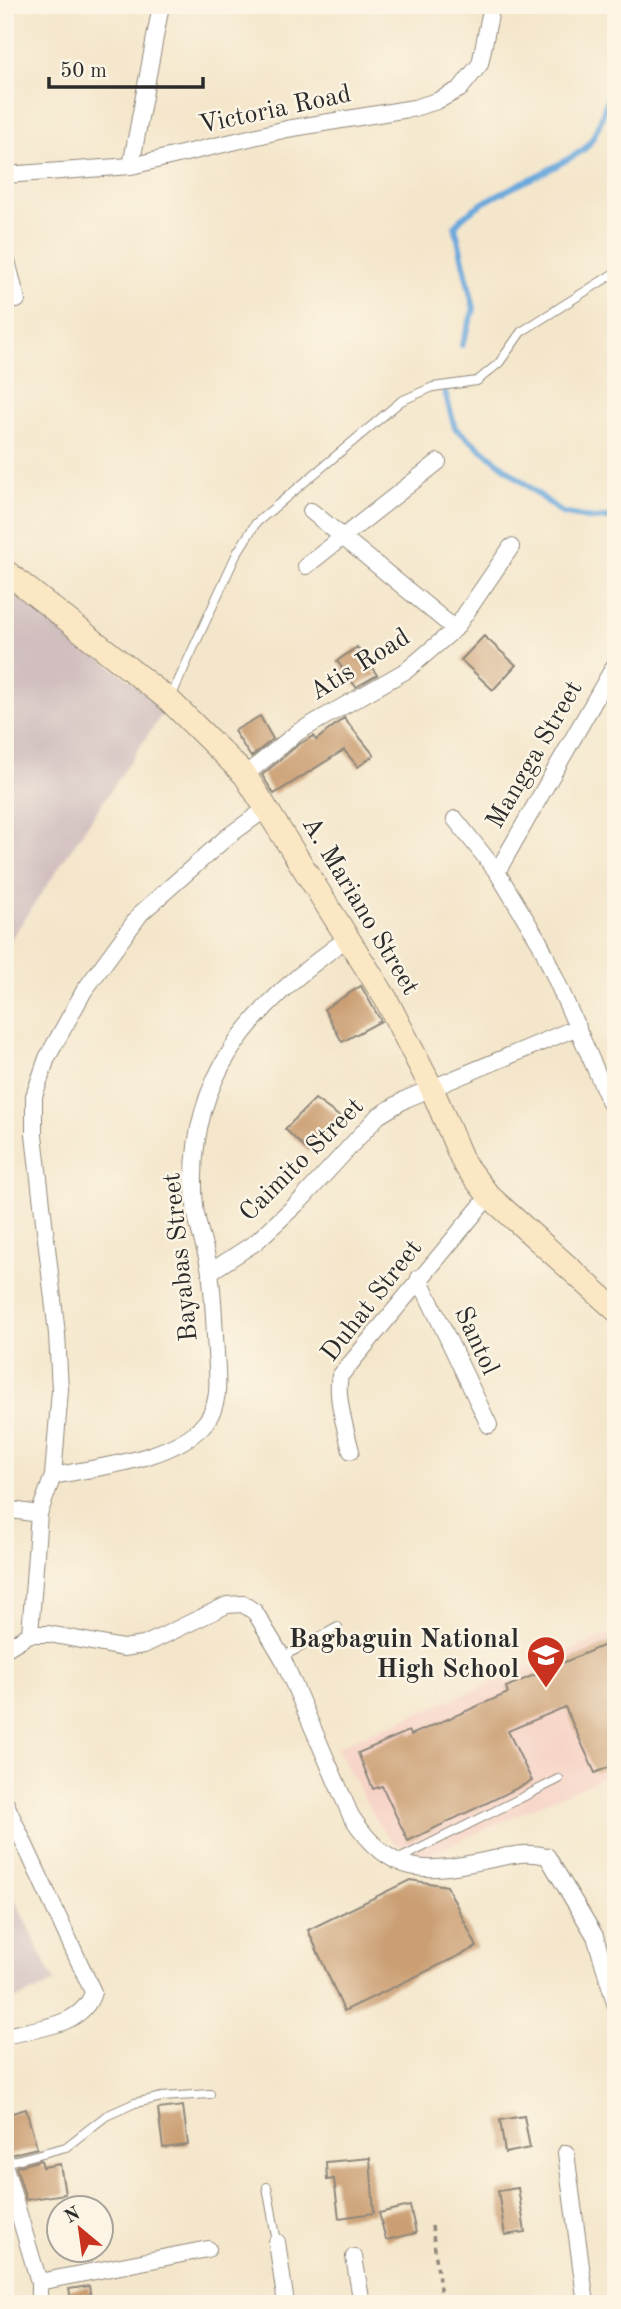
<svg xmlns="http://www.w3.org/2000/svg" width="621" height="2309" font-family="'Old Standard TT',serif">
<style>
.built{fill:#f6d1c5}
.industrial{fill:#d1bfbf}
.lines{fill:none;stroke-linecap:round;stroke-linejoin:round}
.stream{stroke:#69a8dc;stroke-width:6}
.building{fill:#cb9f73}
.lane-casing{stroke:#90887b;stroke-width:10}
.street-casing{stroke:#90887b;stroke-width:18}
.secondary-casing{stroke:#90887b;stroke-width:25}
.path{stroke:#90887b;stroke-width:3.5;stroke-dasharray:5 5;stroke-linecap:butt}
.lane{stroke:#fff;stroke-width:8}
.street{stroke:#fff;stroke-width:16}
.secondary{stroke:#fbe7c3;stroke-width:23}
.labels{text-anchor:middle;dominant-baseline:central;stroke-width:5;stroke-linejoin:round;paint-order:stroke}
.street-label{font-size:26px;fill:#2b2b2b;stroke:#fcf5e5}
.poi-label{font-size:26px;font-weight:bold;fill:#2b2b2b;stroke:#fcf5e5;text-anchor:end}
</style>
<rect width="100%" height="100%" fill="#fcf5e5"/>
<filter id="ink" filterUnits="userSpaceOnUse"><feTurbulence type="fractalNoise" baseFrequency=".0143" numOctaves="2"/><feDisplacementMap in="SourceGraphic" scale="14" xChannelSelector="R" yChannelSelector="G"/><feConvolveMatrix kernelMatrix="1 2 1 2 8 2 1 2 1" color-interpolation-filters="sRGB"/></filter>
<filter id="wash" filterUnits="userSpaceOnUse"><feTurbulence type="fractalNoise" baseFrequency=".00686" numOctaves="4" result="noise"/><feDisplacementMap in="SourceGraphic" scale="28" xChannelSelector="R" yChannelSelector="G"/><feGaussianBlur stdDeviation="1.57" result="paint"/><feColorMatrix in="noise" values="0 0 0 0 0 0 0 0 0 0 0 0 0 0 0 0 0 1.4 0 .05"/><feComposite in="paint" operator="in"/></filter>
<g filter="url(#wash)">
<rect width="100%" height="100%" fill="#f4e6cb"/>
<!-- built -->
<path class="built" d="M616 1632V1771L428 1855 394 1843 377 1822 336 1747Z"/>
<!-- industrial -->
<path class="industrial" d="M5 586 166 708 5 948Z
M5 1880 55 1982 5 2004Z"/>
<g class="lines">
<!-- stream -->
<path class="stream" d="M462 345 474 309 455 226C473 200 537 179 566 160 573 156 584 151 588 145 603 124 608 93 616 68
M445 392 455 428 562 513 593 519 616 517"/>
</g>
<g id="blocks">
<!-- building -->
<path class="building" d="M484 636 516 665 493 690 461 660Z
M357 647 377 675 356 687 337 661Z
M260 716 273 739 251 757 234 731Z
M344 718 374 755 358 767 344 750 274 794 262 775 298 745 313 736 316 740Z
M361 986 381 1021 342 1042 324 1009Z
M315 1099 340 1117 309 1152 285 1129Z
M616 1640V1764L595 1773 565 1707 508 1731 532 1781 408 1841 382 1786 373 1789 358 1753 409 1731 411 1735 508 1693 506 1687Z
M410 1880 447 1886 477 1947 344 2011 308 1930Z
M183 2106 188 2145 163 2148 158 2109Z
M26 2109 37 2148 5 2156V2115Z
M524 2116 530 2148 505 2153 500 2120Z
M370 2158 374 2213 339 2218 334 2179 327 2180 326 2162Z
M41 2160 43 2167 60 2164 65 2194 26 2200 16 2167Z
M518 2188 525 2232 505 2235 498 2191Z
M410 2206 416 2233 386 2240 379 2213Z
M89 2286 92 2304H72L69 2289Z"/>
</g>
</g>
<g filter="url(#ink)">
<use href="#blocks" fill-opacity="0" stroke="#90887b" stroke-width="2"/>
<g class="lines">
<!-- lane casing -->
<g class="lane-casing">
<path id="lane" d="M170 699 237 553 256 523 401 401 433 387 477 381 499 363 521 332 616 272
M282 1657 338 1627
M399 1859 559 1779
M5 2163 66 2147 106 2116 135 2103 162 2097 210 2094
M267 2187 277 2242"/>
</g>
<!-- street casing -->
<g class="street-casing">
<path id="street" d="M131 166 161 5
M5 175 131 166 287 129 414 108 437 101 460 89 480 64 492 5
M5 253 17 300
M311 511 455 629
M306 566 438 462
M245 775 298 732 407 670 455 629 511 547
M267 808 227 837 141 913 84 991 47 1058 34 1096V1135L57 1334 60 1390 53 1476 39 1514 30 1634H49L123 1648 144 1645 227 1605 243 1604 255 1612 282 1657 351 1816C393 1879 425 1873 493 1859 513 1855 527 1851 547 1856L595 1936 616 2006
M455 819 497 872 540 943 616 1116
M497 872 616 663
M210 1272 256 1242 302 1199 378 1116 406 1099 578 1027
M419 1278 489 1425
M351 1451C346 1431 335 1395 340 1376L489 1196
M53 1476C97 1467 174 1460 205 1423 222 1403 217 1376 216 1352 214 1326 214 1298 210 1273 207 1250 197 1229 195 1206 184 1077 252 1007 349 937
M5 1509 39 1514
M5 1649 30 1634
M5 1802 93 1992C83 2027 36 2028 5 2036
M566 2153 586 2304
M5 2167 39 2282V2304
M277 2242 286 2304
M354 2257 362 2304
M39 2282 208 2249"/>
</g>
<!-- secondary casing -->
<g class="secondary-casing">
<path id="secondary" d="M5 571 169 700 245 775 386 999 432 1089 464 1164 489 1196 616 1310"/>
</g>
<!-- path -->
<path class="path" d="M432 2226 442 2304"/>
<!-- lane -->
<use href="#lane" class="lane"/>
<!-- street -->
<use href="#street" class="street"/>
<!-- secondary -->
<use href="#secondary" class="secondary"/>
</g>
</g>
<!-- icons -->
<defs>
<g id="school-pin" transform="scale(2.0125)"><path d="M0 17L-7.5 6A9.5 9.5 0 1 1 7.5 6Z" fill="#c8321e" stroke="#fcf5e5"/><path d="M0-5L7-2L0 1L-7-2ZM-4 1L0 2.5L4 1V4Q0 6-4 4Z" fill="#fff"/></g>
</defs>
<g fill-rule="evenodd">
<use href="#school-pin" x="546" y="1655"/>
</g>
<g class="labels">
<!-- street labels -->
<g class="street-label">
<text transform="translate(275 110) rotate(-12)">Victoria Road</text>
<text transform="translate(360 665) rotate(-32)">Atis Road</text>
<text transform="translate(535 755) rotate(-60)">Mangga Street</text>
<text transform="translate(360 906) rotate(59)">A. Mariano Street</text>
<text transform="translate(302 1160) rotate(-45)">Caimito Street</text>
<text transform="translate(181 1257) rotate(-96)">Bayabas Street</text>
<text transform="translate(372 1301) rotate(-52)">Duhat Street</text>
<text transform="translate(476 1341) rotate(65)">Santol</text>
</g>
<!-- poi labels -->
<g class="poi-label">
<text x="519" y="1640">Bagbaguin National<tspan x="519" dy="30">High School</tspan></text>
</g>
</g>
<!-- margin -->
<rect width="621" height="2309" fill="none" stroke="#fcf5e5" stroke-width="28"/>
<!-- north arrow -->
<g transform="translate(80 2229) rotate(331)"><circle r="33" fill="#fcf5e5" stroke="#a8a49b" stroke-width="2"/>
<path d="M0-5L12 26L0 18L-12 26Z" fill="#c8321e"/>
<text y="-10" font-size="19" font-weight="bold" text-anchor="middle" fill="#2b2b2b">N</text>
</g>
<!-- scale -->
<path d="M49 77v10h154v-10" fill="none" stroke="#2b2b2b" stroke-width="3.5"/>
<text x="60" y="77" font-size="21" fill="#2b2b2b" stroke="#fcf5e5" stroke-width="5" paint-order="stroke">50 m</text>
</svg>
